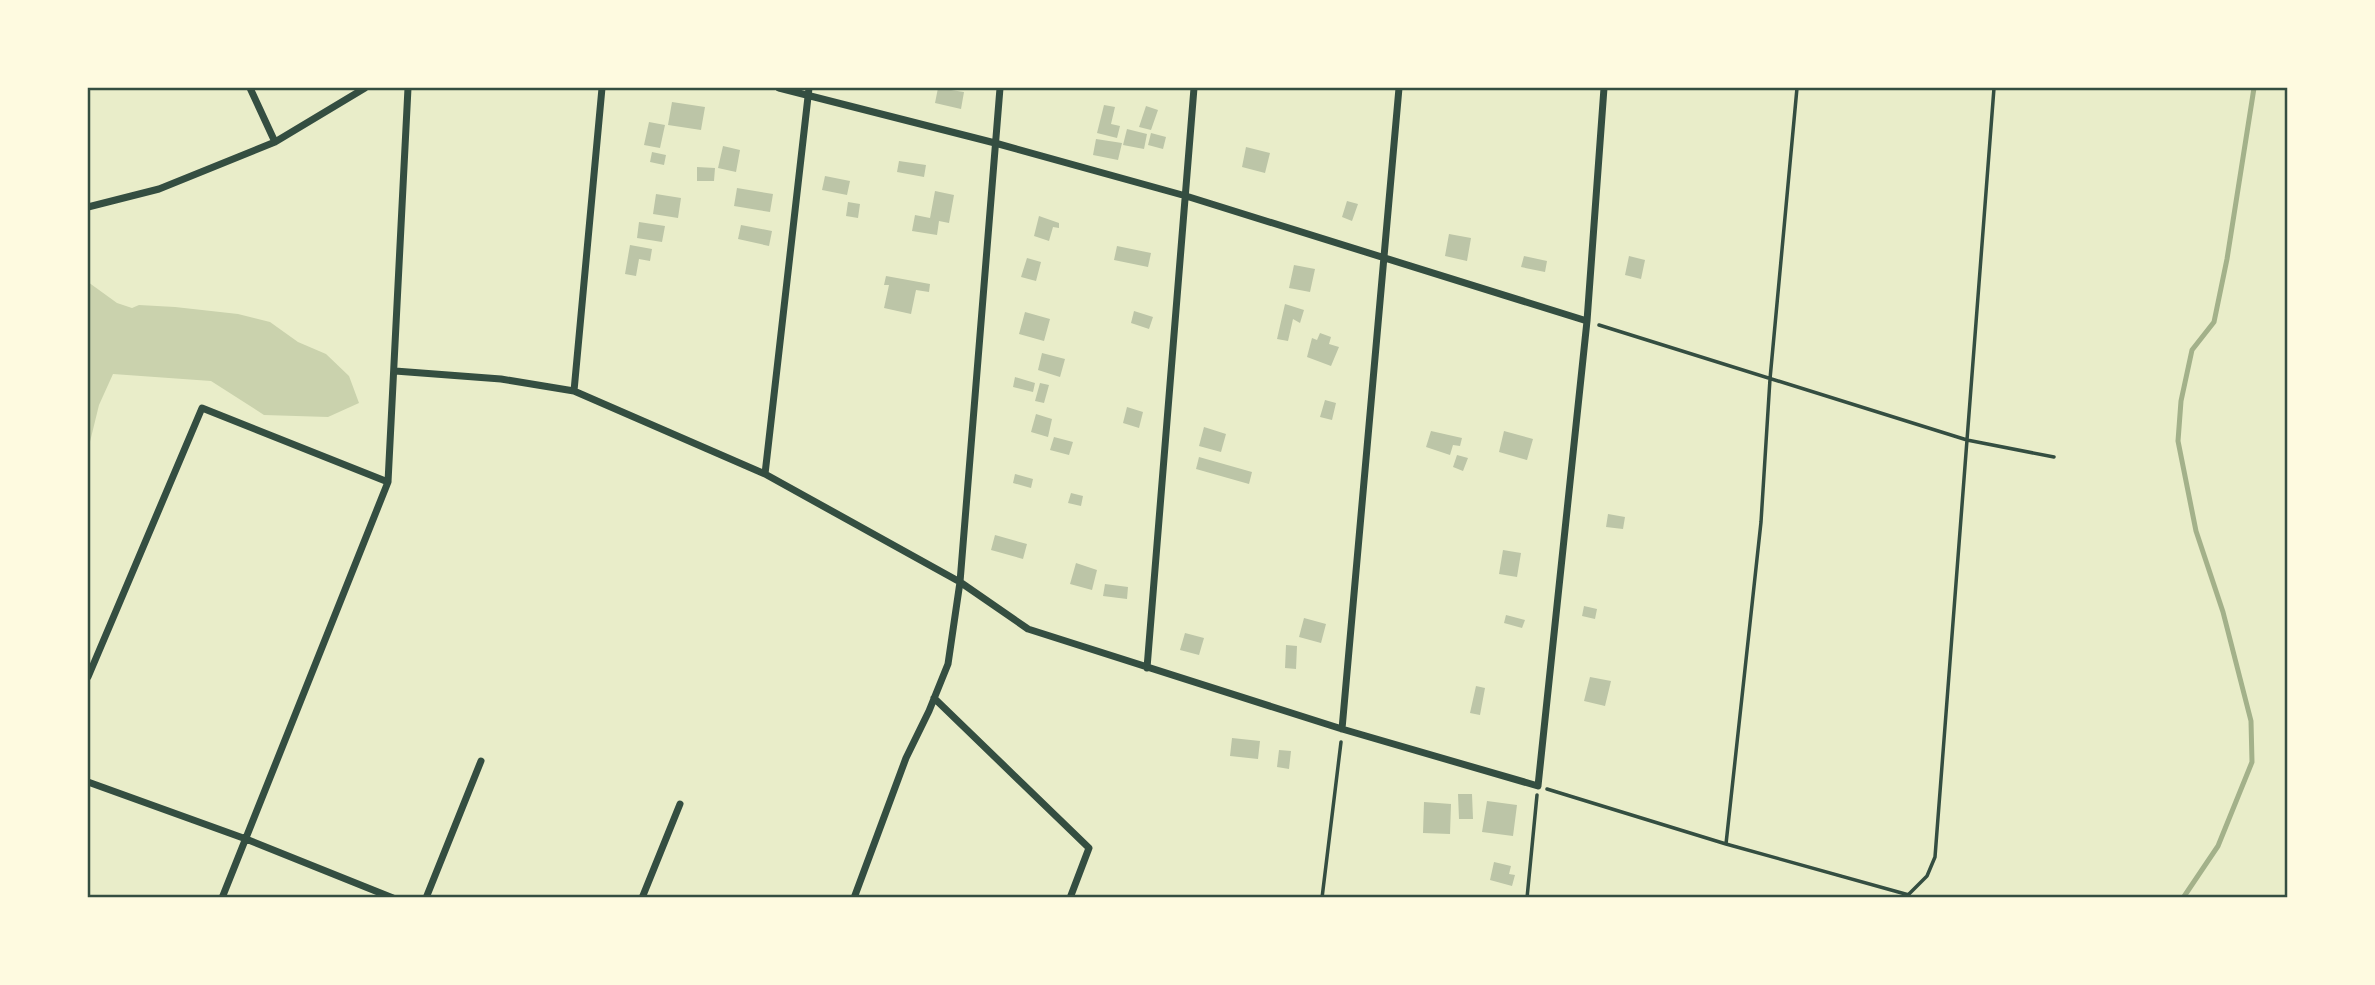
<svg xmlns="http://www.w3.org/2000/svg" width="2375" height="985" font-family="Inter,sans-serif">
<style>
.green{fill:#cad2ad}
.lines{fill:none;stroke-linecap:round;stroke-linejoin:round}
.stream{stroke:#a3b18a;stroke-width:5}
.building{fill:#bcc5a7}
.path{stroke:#344e41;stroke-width:3.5}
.minor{stroke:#344e41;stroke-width:7}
.neatline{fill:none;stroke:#344e41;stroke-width:2.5}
</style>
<rect width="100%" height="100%" fill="#e9edc9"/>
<!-- green -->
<path class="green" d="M88 282 117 303 132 308 139 305 175 307 238 314 270 322 298 342 326 354 349 376 359 403 328 417 264 415 211 381 113 374 99 405 88 450Z"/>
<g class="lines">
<!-- stream -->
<path class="stream" d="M2183 898 2218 846 2252 762 2251 721 2223 612 2196 531 2178 441 2181 401 2192 350 2214 322 2227 259 2254 88"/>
</g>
<!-- building -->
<path class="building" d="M938 88 964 92 961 109 935 103Z
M672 102 705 107 701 130 668 125Z
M1104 105 1115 107 1111 124 1120 126 1117 138 1097 133Z
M1146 106 1158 110 1151 130 1139 127Z
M649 122 665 125 660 148 644 145Z
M1127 129 1147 134 1144 149 1123 145Z
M1151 133 1166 137 1163 149 1148 145Z
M1096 139 1122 143 1118 160 1093 155Z
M723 146 740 150 736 172 718 168Z
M1246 147 1270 153 1265 173 1242 167Z
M652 152 666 155 664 165 650 162Z
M899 161 926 165 924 177 897 172Z
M697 167 715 168 714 181H697Z
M825 176 850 181 847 195 822 190Z
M737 188 773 194 770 212 734 206Z
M935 191 954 195 949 223 939 221 937 235 912 231 915 215 930 218Z
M656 194 681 198 678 218 653 214Z
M1347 201 1358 204 1352 221 1342 217Z
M848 202 860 204 858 218 846 216Z
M1039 216 1059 223V228L1053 227 1049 241 1034 236Z
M639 222 665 226 662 242 637 238Z
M741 225 772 231 769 246 738 239Z
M1449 234 1471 238 1467 261 1445 256Z
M630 245 652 249 650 261 639 259 636 276 625 274Z
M1117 246 1151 253 1148 267 1114 260Z
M1524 256 1547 261 1545 272 1521 267Z
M1629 256 1645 260 1641 279 1625 275Z
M1027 258 1041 262 1036 281 1021 277Z
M1294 265 1315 269 1310 292 1289 288Z
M886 276 930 284 929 292 916 290 911 314 884 308 889 285H884Z
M1285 304 1304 310 1300 323 1293 319 1288 341 1277 339Z
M1134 311 1153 317 1149 329 1131 323Z
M1025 312 1050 319 1044 341 1019 334Z
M1320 333 1331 337 1329 344 1339 347 1331 366 1307 357 1312 338 1317 340Z
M1042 353 1065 359 1060 377 1038 370Z
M1015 377 1035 383 1033 392 1013 387Z
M1040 383 1049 385 1044 403 1035 401Z
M1325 400 1336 403 1332 420 1320 417Z
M1127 407 1143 412 1139 428 1123 423Z
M1036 414 1052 419 1048 437 1031 432Z
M1204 427 1226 434 1221 452 1199 446Z
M1431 431 1462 438 1460 446 1453 445 1450 455 1426 447Z
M1504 431 1533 439 1527 460 1499 452Z
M1054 437 1073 442 1069 455 1050 450Z
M1457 455 1468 458 1463 471 1453 467Z
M1199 457 1252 472 1249 484 1196 469Z
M1015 474 1033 479 1031 488 1013 483Z
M1071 493 1083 496 1081 506 1068 503Z
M1608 514 1625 517 1623 529 1606 527Z
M995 535 1027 544 1023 559 991 550Z
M1503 550 1521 553 1517 577 1499 574Z
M1076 563 1097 570 1092 590 1070 584Z
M1105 584 1128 587 1127 599 1103 596Z
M1584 606 1597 609 1595 619 1582 616Z
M1506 615 1525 620 1522 628 1504 623Z
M1304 618 1326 624 1321 643 1299 637Z
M1185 633 1204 638 1199 655 1180 650Z
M1286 645 1297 646 1296 669 1285 668Z
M1590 677 1611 681 1605 706 1584 701Z
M1476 686 1485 688 1480 715 1470 713Z
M1232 738 1260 741 1258 759 1230 756Z
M1279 750 1291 751 1289 769 1277 767Z
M1458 794H1472L1473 819H1459Z
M1487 801 1517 805 1513 836 1482 832Z
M1424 802 1451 804 1450 834 1423 833Z
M1494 862 1511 866 1509 874 1515 875 1512 886 1490 880Z"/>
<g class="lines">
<!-- path -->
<path class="path" d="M1599 325 1967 440 2054 457
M1547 789 1726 844 1909 895
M1726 844 1761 522 1770 379 1797 88
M1322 898 1341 742
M1527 898 1537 795
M1905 898 1927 876 1935 857 1994 88"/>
<!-- minor -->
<path class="minor" d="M250 88 275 142
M779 88 995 143 1186 196 1587 321
M88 207 159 189 275 142 365 88
M395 371 501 379 574 391 765 474 960 582 1028 629 1342 729 1538 786 1587 321 1604 88
M574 391 602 88
M765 474 809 88
M1147 668 1194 88
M88 677 202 408 388 482
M934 698 1089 848 1070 898
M1342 729 1399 88
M88 782 246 839 393 898
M222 898 388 482 408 88
M426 898 481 761
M642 898 680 804
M854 898 906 758 929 711 948 664 960 582 1000 88"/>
</g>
<!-- border -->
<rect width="2375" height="985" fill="none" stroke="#fefae0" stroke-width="178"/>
<rect x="89" y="89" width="2197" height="807" class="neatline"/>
</svg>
